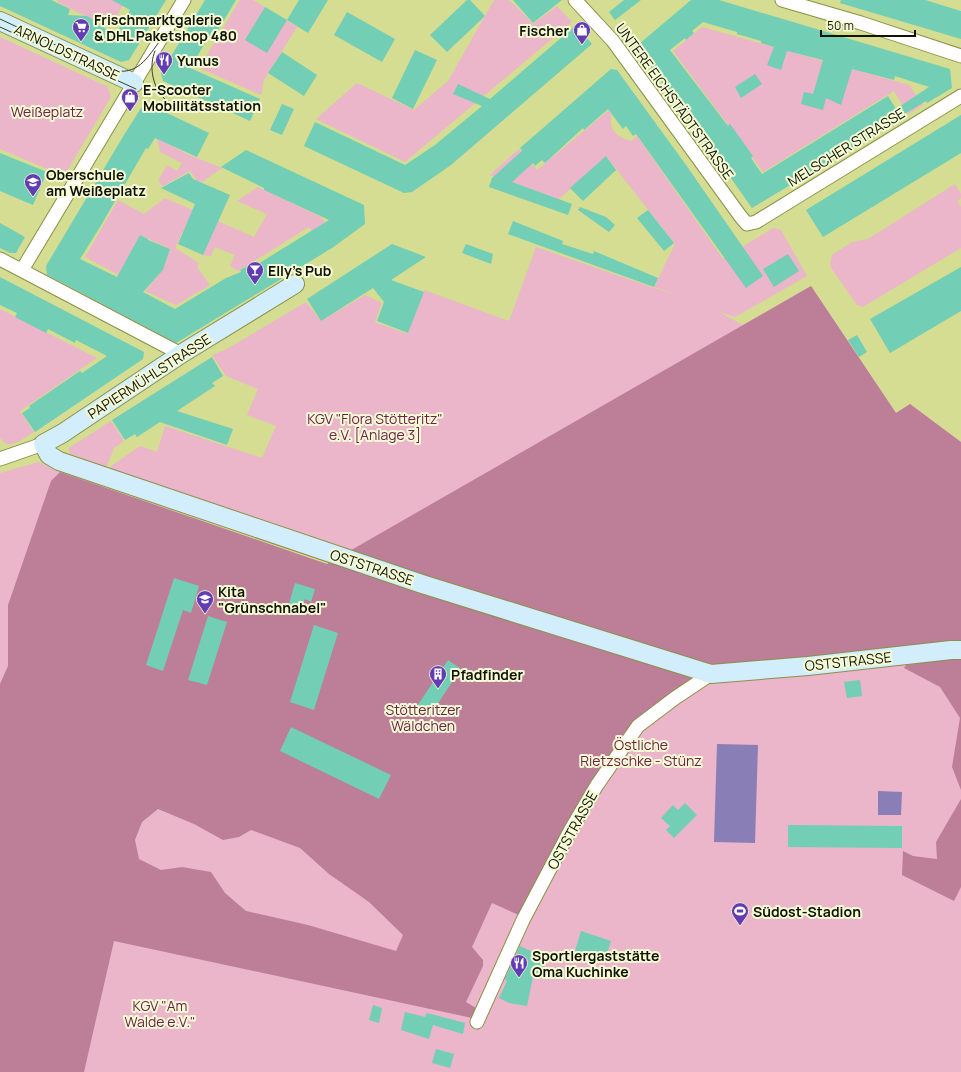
<svg xmlns="http://www.w3.org/2000/svg" width="961" height="1072" font-family="Manrope,sans-serif">
<style>
.green{fill:#ebb5ca}
.forest{fill:#bd7e98;fill-rule:evenodd}
.water{fill:#8a7eb6}
.building{fill:#72ceb5;fill-rule:evenodd}
.lines{fill:none;stroke-linecap:round;stroke-linejoin:round}
.street-casing{stroke:#8a9148;stroke-width:15}
.secondary-casing{stroke:#8a9148;stroke-width:20}
.street{stroke:#fff;stroke-width:13}
.secondary{stroke:#d2edfb;stroke-width:18}
.tram{stroke:#3c4020;stroke-width:1}
.labels{text-anchor:middle;dominant-baseline:central;stroke-width:4;stroke-linejoin:round;paint-order:stroke}
.poi-label{font-size:14px;font-weight:bold;fill:#111300;stroke:#f5fad6;text-anchor:start}
.street-label{font-size:14px;fill:#111300;stroke:#f5fad6}
.park-label{font-size:14px;fill:#6d2146;stroke:#f5fad6}
</style>
<rect width="100%" height="100%" fill="#d4dd92"/>
<!-- green -->
<path class="green" d="M58 0H126L110 28 57 2Z
M240 0H253L297 27 264 80 261 95 199 68Z
M494 0H508L516 6 533 24 557 6 572 22 405 162 316 119 357 83 414 110 448 81Z
M702 27 909 85 923 105 908 114 894 91 763 172 673 51Z
M0 37 108 87 111 97 64 176 0 149Z
M609 110 611 114C609 130 616 137 631 141L637 136 723 259 773 228 781 230 807 276 735 317 719 312 743 325 811 286 896 413 910 404 961 442V1072H0V473L39 462 60 472 327 564 346 553 107 469 140 446 157 452 165 426 262 458 276 426 247 415 258 389 226 376 212 355 225 350 306 302 321 321 365 295 382 303 375 322 407 334 424 290 509 321 536 247 686 299 654 287 675 244 606 156 559 199 490 175 519 149 537 170Z
M157 138 189 155 222 168 202 182 197 181 190 171 163 186 158 181 167 165 177 171 182 163 160 152Z
M955 184 961 194V198L957 201 961 207V248L866 305 863 307 857 305 831 268 830 264 832 255 852 242 868 239Z
M258 187 321 217 337 241 325 250 309 227 238 271 230 266 235 255 215 247 211 256 203 255 214 230 189 219 175 248 199 263 197 267 210 285 176 305 145 291 163 270 170 249 140 235 119 275 85 257 118 200 144 214 165 198 254 237 267 214 237 201Z
M0 309 97 358 20 411 34 432C28 435 16 446 8 444 5 444 2 440 0 438Z
M111 421 124 441 114 448 106 468 69 453V448Z"/>
<!-- forest -->
<path class="forest" d="M811 286 896 413 910 404 961 442V642L843 655 713 666 637 722 521 916 492 903 472 947 483 960V966L466 1002 476 1008 472 1018 114 941 84 1072H0V684L8 666V605L51 481 60 472 327 564ZM158 809 194 824 223 840 239 837 251 830 300 848 329 874 369 902 403 935 396 951 308 925 246 911 225 893 211 872 182 867 161 870 139 859 135 840 142 822Z
M951 659 961 660V790L952 767 960 718 940 687 904 668 906 665Z
M961 799V887L954 901 902 875 903 851 913 856 937 859 936 842Z"/>
<!-- water -->
<path class="water" d="M717 744 758 745 755 843 714 842Z
M878 791 902 792 901 815H878Z"/>
<!-- building -->
<path class="building" d="M0 0H51L70 9 68 15 87 16 94 20 100 26 116 34 130 10 112 0H166L129 60 121 62 0 6Z
M205 0H236L217 32 213 30 190 68 260 99 250 121 163 81 161 73Z
M299 0H328L308 33 287 20Z
M467 0H470L485 16 447 52 430 35Z
M513 0H562L533 23Z
M624 0H641L615 20 609 12Z
M691 0H719L950 69 952 88 927 103 926 101 901 116 902 118 752 208 681 107 638 51 639 44ZM703 22 737 32V34L761 41V43L774 47 767 65 781 70 787 51 823 60 813 94 804 92 801 104 823 110 826 98 841 105 852 69 894 80 895 76 929 87 896 109 888 96 762 174 751 158 753 156 730 124 728 126 670 50 685 38 686 40 694 33 692 31Z
M841 0H925L961 11V39L840 3Z
M265 7 287 20 267 53 245 40Z
M347 12 395 39 382 62 334 35Z
M576 25 592 44 451 165 412 192 404 193 304 146 315 122 405 165 435 145 482 106 453 94 458 84 490 99Z
M415 50 437 60 413 109 392 98Z
M282 52 317 75 304 96 268 73Z
M611 69 617 70 686 165 763 276 746 288 636 134 633 136 626 126 623 129 608 109 584 130 583 128 545 163 542 160 535 166 533 163 512 182 572 204 568 215 489 187 492 178 522 151 520 148Z
M755 74 762 84 741 98 735 87Z
M282 104 294 109 282 135 270 130Z
M150 105 209 133 197 157 155 138 148 149 146 148 100 227 80 259 117 277 140 235 148 239V240L170 249 163 270 143 292 175 309 226 278 241 272 240 270 251 264 253 267 329 220 264 190V188L221 167 246 150 364 205 365 224 332 248 176 343 47 275 46 266 124 135 141 108Z
M961 115V153L823 237 806 210Z
M0 153 47 172 33 205 0 191Z
M606 156 616 170 583 201 570 188Z
M189 173 193 179 230 195 203 255 178 244 195 204 161 188Z
M580 207 606 217 615 225 609 232 578 210Z
M648 210 674 243 664 251 637 218Z
M513 221 563 241 562 244 593 254 594 251 658 278 654 287 508 234Z
M0 223 25 237 16 253H10L0 248Z
M392 244 426 257 391 280 424 292 408 333 377 321 384 302 373 288 321 321 307 299Z
M466 244 493 254 491 264 462 253Z
M788 254 799 271 774 287 763 269Z
M961 267V311L890 353 870 319Z
M0 277 144 352 143 359 35 432 22 413 30 408 29 406 80 371 82 373 107 356 76 340 75 343 48 329 46 333 15 317 17 313 0 305Z
M857 335 867 352 859 357 848 340Z
M212 357 223 376 212 383 215 386 177 411 233 429 227 445 160 422 137 437 135 434 125 440 112 420Z
M174 578 199 586 191 613 183 610 163 671 146 665Z
M295 583 315 589 311 602 305 599 302 608 289 604Z
M208 616 227 622 207 685 188 680Z
M314 625 338 633 314 710 290 702Z
M448 660 461 669 428 718 415 709Z
M860 680 862 696 847 698 844 682Z
M291 727 391 775 379 799 280 751Z
M685 803 697 815 674 838 666 830 670 826 661 818 673 805 678 810Z
M788 825 902 826V848L788 847Z
M581 931 611 941 605 960 575 951Z
M520 946 548 959 538 979 533 977 527 1006 509 1003 499 998 507 981 505 979Z
M373 1005 382 1008 379 1023 369 1020Z
M405 1012 425 1017 427 1013 465 1023 463 1034 433 1025 429 1039 401 1030Z
M436 1049 454 1054 450 1068 432 1063Z"/>
<g class="lines">
<!-- street casing -->
<g class="street-casing">
<path id="street" d="M575 0 613 41 741 217 747 224 756 222 961 96
M782 0 861 23 961 56
M0 259 181 354
M22 270 184 0
M0 459 43 444
M477 1022 523 920 571 829 597 785 638 726 675 698 711 674"/>
</g>
<!-- secondary casing -->
<g class="secondary-casing">
<path id="secondary" d="M0 21 134 83
M295 284 181 354 63 433 43 444 49 455 59 461 422 584 711 674 808 666 951 650H961"/>
</g>
<!-- street -->
<use href="#street" class="street"/>
<!-- secondary -->
<use href="#secondary" class="secondary"/>
<!-- tram -->
<path class="tram" d="M0 19 107 69C135 77 144 63 159 42
M0 27 136 89
M155 51C149 65 152 84 162 96 166 101 171 104 176 108"/>
</g>
<!-- icons -->
<defs>
<g id="supermarket-pin" transform="scale(0.9)"><path d="M0 17L-7.5 6A9.5 9.5 0 1 1 7.5 6Z" fill="#633bb3" stroke="#f5fad6"/><path d="M-6-5.5h2.5l.6 2H6L4.5 2H-2.5L-4.4-4H-6ZM-1.5 3.2a1.3 1.3 0 1 0 .1 0ZM3 3.2a1.3 1.3 0 1 0 .1 0Z" fill="#fff"/></g>
<g id="shop-pin" transform="scale(0.9)"><path d="M0 17L-7.5 6A9.5 9.5 0 1 1 7.5 6Z" fill="#633bb3" stroke="#f5fad6"/><path d="M-5-2.5h2.3a2.7 3.5 0 0 1 5.4 0H5L5.5 6h-11ZM-1.5-2.5h3a1.5 2.3 0 0 0-3 0Z" fill="#fff"/></g>
<g id="restaurant-pin" transform="scale(0.9)"><path d="M0 17L-7.5 6A9.5 9.5 0 1 1 7.5 6Z" fill="#633bb3" stroke="#f5fad6"/><path d="M-5-6h1v4h1v-4h1v4h1v-4h1v5L-1.5 .5V6h-2V.5L-5-1ZM5-6V6H3V1.5H1.5Q1.5-4 5-6Z" fill="#fff"/></g>
<g id="school-pin" transform="scale(0.9)"><path d="M0 17L-7.5 6A9.5 9.5 0 1 1 7.5 6Z" fill="#633bb3" stroke="#f5fad6"/><path d="M0-5L7-2L0 1L-7-2ZM-4 1L0 2.5L4 1V4Q0 6-4 4Z" fill="#fff"/></g>
<g id="bar-pin" transform="scale(0.9)"><path d="M0 17L-7.5 6A9.5 9.5 0 1 1 7.5 6Z" fill="#633bb3" stroke="#f5fad6"/><path d="M-6-5H6L.8 .8V4.5H3.5V6h-7V4.5H-.8V.8Z" fill="#fff"/></g>
<g id="building-pin" transform="scale(0.9)"><path d="M0 17L-7.5 6A9.5 9.5 0 1 1 7.5 6Z" fill="#633bb3" stroke="#f5fad6"/><path d="M-4-6H4V6H1V3H-1V6H-4ZM-2.5-4.3h1.7v1.8h-1.7ZM.8-4.3h1.7v1.8H.8ZM-2.5-1h1.7V.8h-1.7ZM.8-1h1.7V.8H.8Z" fill="#fff"/></g>
<g id="stadium-pin" transform="scale(0.9)"><path d="M0 17L-7.5 6A9.5 9.5 0 1 1 7.5 6Z" fill="#633bb3" stroke="#f5fad6"/><path d="M0-5a6.5 5 0 1 0 0 10a6.5 5 0 1 0 0-10ZM-3.5-1.8h7v3.6h-7Z" fill="#fff"/></g>
</defs>
<g fill-rule="evenodd">
<use href="#supermarket-pin" x="81" y="27"/>
<use href="#shop-pin" x="582" y="30"/>
<use href="#restaurant-pin" x="164" y="60"/>
<use href="#shop-pin" x="130" y="97"/>
<use href="#school-pin" x="33" y="182"/>
<use href="#bar-pin" x="255" y="270"/>
<use href="#school-pin" x="205" y="599"/>
<use href="#building-pin" x="438" y="674"/>
<use href="#stadium-pin" x="740" y="911"/>
<use href="#restaurant-pin" x="519" y="963"/>
</g>
<g class="labels">
<!-- poi labels -->
<g class="poi-label">
<text x="94" y="19">Frischmarktgalerie<tspan x="94" dy="16">&amp; DHL Paketshop 480</tspan></text>
<text x="569" y="30" text-anchor="end">Fischer</text>
<text x="177" y="60">Yunus</text>
<text x="143" y="89">E-Scooter<tspan x="143" dy="16">Mobilitätsstation</tspan></text>
<text x="46" y="174">Oberschule<tspan x="46" dy="16">am Weißeplatz</tspan></text>
<text x="268" y="270">Elly's Pub</text>
<text x="218" y="591">Kita<tspan x="218" dy="16">"Grünschnabel"</tspan></text>
<text x="451" y="674">Pfadfinder</text>
<text x="753" y="911">Südost-Stadion</text>
<text x="532" y="955">Sportlergaststätte<tspan x="532" dy="16">Oma Kuchinke</tspan></text>
</g>
<!-- street labels -->
<g class="street-label">
<text transform="translate(67 52) rotate(25)">ARNOLDSTRASSE</text>
<text transform="translate(675 101) rotate(54)">UNTERE EICHSTÄDTSTRASSE</text>
<text transform="translate(846 147) rotate(-32)">MELSCHER STRASSE</text>
<text transform="translate(149 376) rotate(-33)">PAPIERMÜHLSTRASSE</text>
<text transform="translate(372 567) rotate(18)">OSTSTRASSE</text>
<text transform="translate(848 661) rotate(-6)">OSTSTRASSE</text>
<text transform="translate(572 830) rotate(-61)">OSTSTRASSE</text>
</g>
<!-- park labels -->
<g class="park-label">
<text x="47" y="111">Weißeplatz</text>
<text x="375" y="418">KGV "Flora Stötteritz"<tspan x="375" dy="16">e.V. [Anlage 3]</tspan></text>
<text x="423" y="709">Stötteritzer<tspan x="423" dy="16">Wäldchen</tspan></text>
<text x="641" y="744">Östliche<tspan x="641" dy="16">Rietzschke - Stünz</tspan></text>
<text x="160" y="1005">KGV "Am<tspan x="160" dy="16">Walde e.V."</tspan></text>
</g>
</g>
<!-- scale -->
<path d="M821 30v6h94v-6" fill="none" stroke="#111300" stroke-width="2"/>
<text x="827" y="30" font-size="12" fill="#111300" stroke="#f5fad6" stroke-width="3" paint-order="stroke">50 m</text>
</svg>
